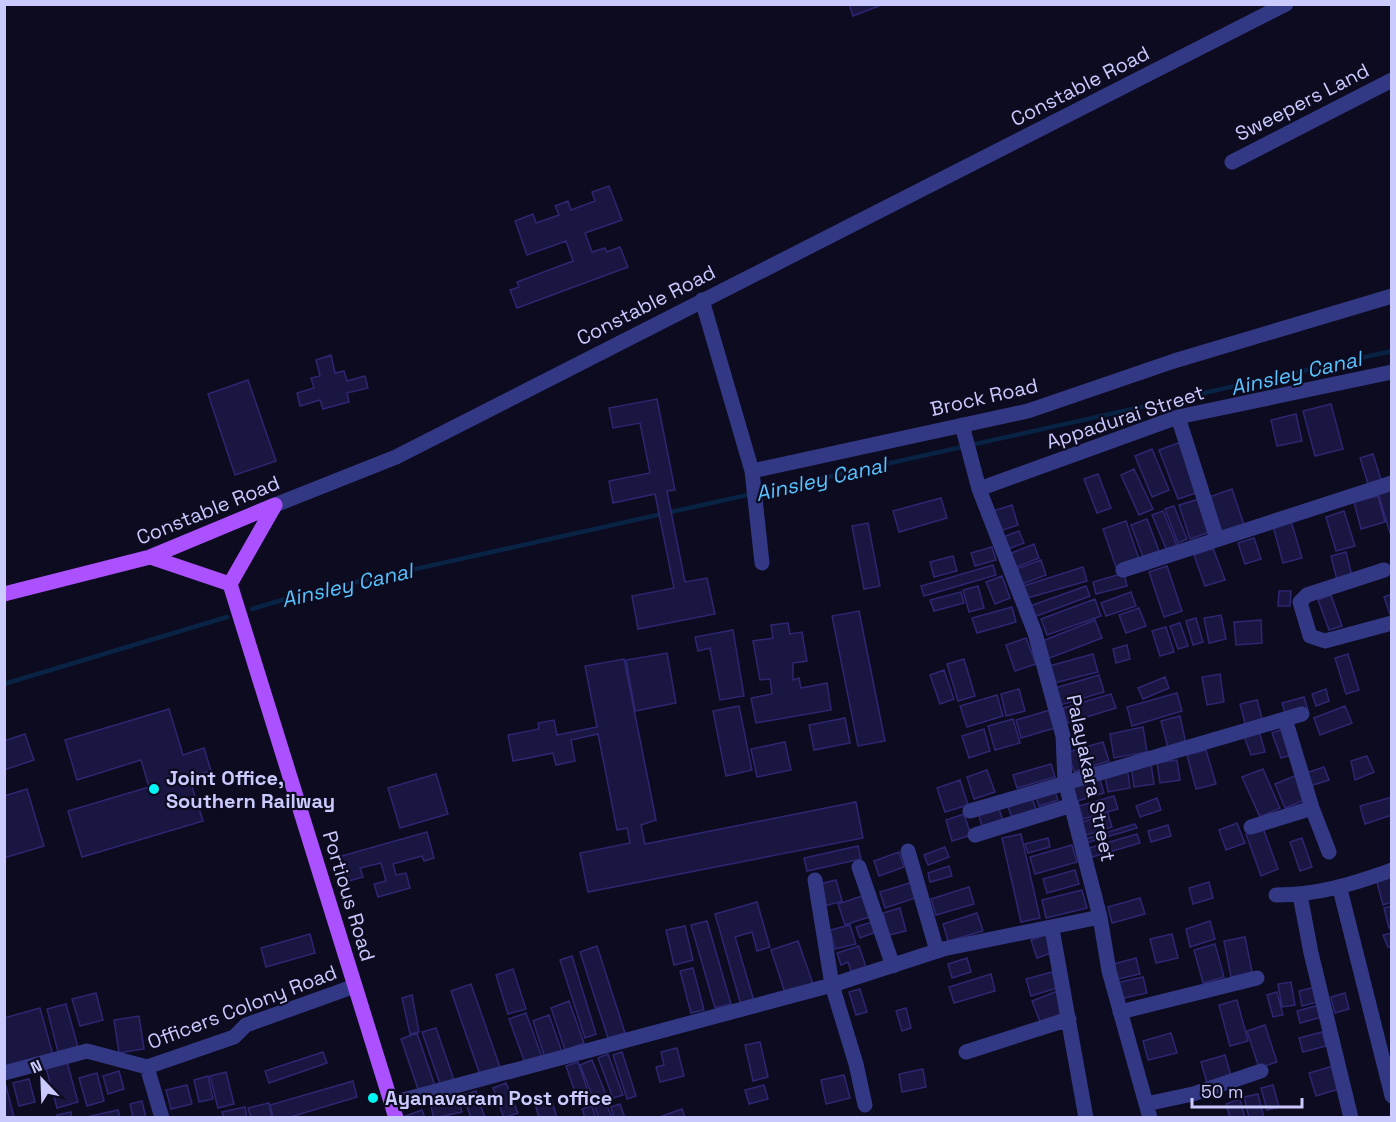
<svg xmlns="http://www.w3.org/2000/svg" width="1396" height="1122" font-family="'Space Grotesk',sans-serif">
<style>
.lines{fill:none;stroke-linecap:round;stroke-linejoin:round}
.stream{stroke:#082343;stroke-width:4.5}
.building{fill:#1a1642;stroke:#2d2670;stroke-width:1.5}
.minor{stroke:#323883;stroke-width:15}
.major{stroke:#ac51ff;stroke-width:15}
.poi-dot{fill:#00f5f4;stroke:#0c0b20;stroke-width:2}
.labels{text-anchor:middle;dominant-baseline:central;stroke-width:4.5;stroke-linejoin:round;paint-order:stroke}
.street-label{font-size:20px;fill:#cbcaff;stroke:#0c0b20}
.poi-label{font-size:20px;font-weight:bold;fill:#cbcaff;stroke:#0c0b20;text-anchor:start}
.water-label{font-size:21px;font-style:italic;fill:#58c3ff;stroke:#0c0b20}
</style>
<rect width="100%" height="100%" fill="#0c0b20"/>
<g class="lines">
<!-- stream -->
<path class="stream" d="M252 609 299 595 1392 351
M4 684 227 617"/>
</g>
<!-- building -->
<path class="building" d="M849 4H884L853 16Z
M609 186 622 220 585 233 592 252 605 248 607 252 620 247 628 267 517 308 510 290 519 287 517 282 573 261 566 241 527 255 515 221 533 214 536 223 559 215 555 206 568 201 571 210 595 201 592 192Z
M331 355 335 373 344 371 347 381 365 376 368 388 347 393 349 402 323 409 320 400 300 406 297 393 314 388 311 378 320 376 316 360Z
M248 380 276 461 235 475 208 394Z
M657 399 675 490 667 491 685 582 707 578 715 614 638 629 632 596 674 588 655 494 613 503 609 481 650 473 640 423 613 428 609 408Z
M1331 404 1343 449 1315 456 1303 411Z
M1296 414 1302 441 1277 446 1271 420Z
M1181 442 1199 492 1178 499 1159 450Z
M1152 449 1169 490 1152 497 1135 456Z
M1373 454 1383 486 1370 490 1360 458Z
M1134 469 1153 509 1139 515 1121 475Z
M1098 474 1111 508 1097 513 1084 479Z
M1232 489 1244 525 1220 533 1209 497Z
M1392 489V532L1390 533 1378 493Z
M1378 496 1385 522 1361 529 1354 502Z
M941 498 947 518 899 532 893 511Z
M1199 499 1210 532 1190 539 1179 505Z
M1012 505 1018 525 1000 531 993 511Z
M1174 506 1187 539 1178 543 1165 509Z
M1163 511 1177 546 1167 551 1152 515Z
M1344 511 1355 546 1336 551 1326 517Z
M1147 519 1159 551 1143 557 1131 525Z
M1126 521 1139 559 1116 567 1103 529Z
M1291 521 1302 558 1283 563 1273 526Z
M868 523 880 586 864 589 852 526Z
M1019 531 1024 543 1008 549 1003 537Z
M1254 538 1261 559 1245 564 1238 543Z
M1034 544 1039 558 1014 568 1009 554Z
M992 547 996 560 975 566 971 553Z
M1213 548 1225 580 1205 586 1194 555Z
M1346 552 1352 576 1337 580 1331 556Z
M953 556 957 571 934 577 930 562Z
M1041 560 1046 575 1022 584 1016 569Z
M993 565 996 575 924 596 921 586Z
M1167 566 1182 611 1164 617 1149 572Z
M1083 567 1087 581 1024 599 1020 587Z
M1124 573 1127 586 1096 594 1093 582Z
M1002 576 1010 598 995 604 986 582Z
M978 586 984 608 969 612 963 590Z
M1086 586 1090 596 1034 617 1030 606Z
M1279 591H1291L1290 606H1278Z
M961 592 964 603 934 611 930 600Z
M1131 592 1136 606 1106 616 1101 603Z
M1392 594 1391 617 1384 597Z
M1331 595 1342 626 1329 630 1318 600Z
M1095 599 1101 616 1047 635 1041 619Z
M1012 607 1016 622 977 633 972 618Z
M1139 608 1146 626 1126 633 1119 615Z
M859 611 885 741 858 746 832 616Z
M1221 615 1226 639 1209 643 1204 618Z
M1196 618 1203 642 1193 645 1186 621Z
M1095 620 1102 638 1047 659 1040 642Z
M1261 620 1262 643 1236 645 1234 622Z
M788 623 790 634 802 632 807 661 793 663V680L799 678 801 688 827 683 831 710 756 723 751 698 772 694 770 679 760 680 753 641 773 638 771 625Z
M1180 623 1188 646 1178 649 1170 626Z
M1166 627 1174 652 1160 656 1152 631Z
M733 630 744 696 720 700 710 648 698 651 695 637Z
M1026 638 1036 664 1015 671 1006 645Z
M1127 645 1130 659 1116 663 1113 649Z
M667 653 676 703 635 711 626 660Z
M1093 654 1098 672 1054 683 1049 666Z
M1348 654 1359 690 1346 694 1335 658Z
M624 659 656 820 641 825 645 844 856 802 863 838 588 892 580 853 630 843 627 828 617 830 598 734 571 740 575 761 556 765 553 753 513 761 508 735 539 729 538 723 554 720 557 735 597 727 585 666Z
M964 659 975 696 958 701 947 664Z
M944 670 954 699 940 704 930 675Z
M1220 674 1224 702 1207 705 1202 677Z
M1099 675 1104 692 1060 705 1055 688Z
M1165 677 1169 688 1143 699 1138 688Z
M1019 689 1025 711 1006 716 1001 694Z
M1326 689 1329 701 1316 706 1312 694Z
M1177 693 1182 711 1132 726 1127 707Z
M1111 694 1116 708 1067 723 1063 708Z
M997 695 1003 716 967 727 960 706Z
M1304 697 1308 710 1286 716 1282 703Z
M1257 700 1263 722 1246 727 1240 704Z
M739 706 752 770 726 776 713 711Z
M1345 706 1352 723 1320 735 1314 718Z
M169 709 183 755 204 748 211 771 189 777 203 821 82 857 68 811 149 787 141 760 77 780 65 740Z
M1050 710 1055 728 1021 738 1016 720Z
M1180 716 1186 744 1168 748 1161 721Z
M845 718 850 743 814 750 809 725Z
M1013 719 1020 743 995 750 988 726Z
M1143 727 1147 752 1114 758 1110 734Z
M1286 728 1294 754 1281 758 1272 733Z
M984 729 990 751 969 758 962 736Z
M1259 731 1265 752 1251 755 1244 736Z
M25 734 34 760 4 770V741Z
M785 742 791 770 757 777 751 749Z
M1103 742 1109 761 1074 772 1068 752Z
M1206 750 1216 784 1196 789 1187 755Z
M1367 756 1374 772 1355 780 1351 761Z
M1177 760 1180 780 1160 783 1157 763Z
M1151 763 1154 784 1134 787 1131 766Z
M1051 764 1055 777 1017 788 1013 775Z
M1127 767 1130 788 1108 792 1104 771Z
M1324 767 1329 780 1307 787 1303 774Z
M1263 769 1280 808 1260 817 1242 777Z
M987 770 995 792 974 799 967 777Z
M1098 773 1104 793 1077 801 1071 781Z
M436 774 448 814 400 828 388 788Z
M1297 775 1307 799 1285 808 1275 784Z
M960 780 968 805 945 812 937 788Z
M27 789 44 846 4 858V796Z
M1055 792 1058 800 1039 806 1036 798Z
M1031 795 1037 812 1013 821 1007 804Z
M1114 796 1118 809 1083 819 1079 806Z
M1392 797V815L1365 824 1360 806Z
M1157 798 1161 810 1140 817 1136 806Z
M998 806 1004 824 983 830 978 812Z
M964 814 971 835 952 841 946 820Z
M1108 814 1112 827 1083 836 1079 823Z
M1237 823 1245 843 1226 850 1219 830Z
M1135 824 1137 828 1086 843 1085 839Z
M1168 825 1171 836 1151 842 1148 831Z
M1263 828 1278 869 1261 876 1246 834Z
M427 832 434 858 424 861 422 856 393 864 396 875 406 873 410 888 378 897 374 884 386 881 381 863 360 868 363 877 345 882 338 857Z
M1021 834 1040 918 1021 922 1002 838Z
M1137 834 1140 843 1092 857 1089 848Z
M1048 838 1050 847 1028 853 1025 844Z
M1302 838 1312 867 1300 871 1290 842Z
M1072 845 1077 862 1035 874 1030 857Z
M858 846 861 859 807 871 804 858Z
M945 847 949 857 928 865 924 855Z
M899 852 904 867 879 876 874 861Z
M949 866 952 876 930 882 928 873Z
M1075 870 1079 884 1047 893 1043 879Z
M1392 875V902L1383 905 1376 879Z
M836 880 842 901 825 906 819 884Z
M913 882 918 897 885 908 880 892Z
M1209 882 1213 898 1193 904 1189 888Z
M969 887 974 904 936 915 931 899Z
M1082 890 1087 908 1046 918 1042 900Z
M865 895 872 916 845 925 838 904Z
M1140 898 1145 914 1112 923 1108 907Z
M757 902 770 947 757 951 752 932 735 937 754 1001 741 1005 715 914Z
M1392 906V927L1389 928 1384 908Z
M900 908 906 931 889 935 883 913Z
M977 913 983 931 948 941 943 924Z
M707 921 731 1004 715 1008 691 925Z
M875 921 878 931 860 938 856 927Z
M1210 921 1215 939 1190 947 1186 929Z
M850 925 856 944 835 949 830 930Z
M685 926 693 960 674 965 666 930Z
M1392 933V946L1388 947 1383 935Z
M310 934 315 953 266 967 261 948Z
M1048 934 1054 952 1037 958 1031 940Z
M1172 934 1178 958 1156 963 1150 939Z
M1245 937 1252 972 1231 977 1224 941Z
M798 941 813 984 785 993 771 950Z
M1215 944 1224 977 1203 983 1194 950Z
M597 946 625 1033 608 1038 580 952Z
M859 946 866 967 851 971 848 962 841 965 837 953Z
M572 956 596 1034 585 1038 560 960Z
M967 958 971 972 952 978 948 964Z
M1136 958 1140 974 1114 980 1110 965Z
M693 968 704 1010 691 1013 680 971Z
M513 969 526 1009 508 1014 496 975Z
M1052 972 1057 988 1031 996 1026 979Z
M991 974 995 991 954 1003 949 987Z
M1143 977 1147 993 1119 999 1116 983Z
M1291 982 1295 1005 1282 1007 1278 984Z
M471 984 500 1067 480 1075 451 991Z
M1315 987 1318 1002 1302 1006 1299 991Z
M860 989 867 1012 856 1015 849 992Z
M1060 990 1061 1016 1041 1024 1032 1001Z
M1277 992 1283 1015 1273 1017 1267 995Z
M96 993 103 1020 80 1026 72 999Z
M1345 993 1349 1009 1335 1013 1331 997Z
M412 995 419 1032 410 1034 402 998Z
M1237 1000 1248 1041 1230 1046 1219 1005Z
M569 1001 584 1043 565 1050 551 1008Z
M66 1004 78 1047 58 1052 47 1009Z
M1319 1005 1322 1017 1300 1023 1297 1011Z
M40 1008 53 1055 4 1068V1018Z
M906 1008 911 1028 902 1031 896 1011Z
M526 1013 542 1057 525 1063 509 1019Z
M549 1015 562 1052 545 1058 533 1021Z
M139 1016 144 1049 119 1053 114 1020Z
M1265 1025 1277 1062 1259 1068 1247 1031Z
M436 1028 454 1080 440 1084 422 1032Z
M1322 1032 1326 1046 1303 1052 1299 1038Z
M417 1033 435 1086 419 1092 401 1039Z
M1171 1033 1177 1053 1148 1060 1143 1041Z
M760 1042 768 1077 753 1081 745 1045Z
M677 1048 684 1076 660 1082 656 1067 664 1065 661 1052Z
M323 1052 327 1063 269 1083 265 1071Z
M622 1052 636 1096 627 1099 613 1055Z
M608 1054 623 1095 613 1098 598 1058Z
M1225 1055 1231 1076 1207 1083 1201 1062Z
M592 1060 607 1097 595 1102 580 1065Z
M67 1062 78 1102 57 1108 46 1068Z
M578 1062 590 1097 578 1101 566 1066Z
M1333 1066 1339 1089 1316 1096 1309 1073Z
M923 1069 926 1087 902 1092 899 1074Z
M119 1071 124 1089 108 1094 103 1076Z
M226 1072 234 1104 218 1108 210 1076Z
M97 1073 104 1101 87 1106 79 1078Z
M844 1075 850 1098 826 1104 821 1080Z
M208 1076 213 1099 199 1102 194 1080Z
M29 1079 35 1102 19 1106 13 1083Z
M353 1081 357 1097 287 1118H273L270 1105Z
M506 1083 518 1113 504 1118 493 1088Z
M187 1085 192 1104 171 1109 166 1090Z
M764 1085 768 1099 749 1104 745 1090Z
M1273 1085 1279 1107 1267 1110 1261 1088Z
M4 1086H6L14 1117 4 1118Z
M476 1091 485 1118H471L463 1095Z
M1258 1094 1264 1118H1249L1244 1097Z
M458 1099 462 1112 434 1118 431 1107Z
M1240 1099 1245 1118H1230L1226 1104Z
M142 1101 146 1118H133L130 1104Z
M552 1101 557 1118H539L536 1107Z
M269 1103 272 1118H251L248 1108Z
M606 1103 612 1118H599L595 1107Z
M620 1104 625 1118H614L611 1107Z
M592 1106 596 1118H585L582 1109Z
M245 1107 247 1118H224L222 1112Z
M682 1109 685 1118H662V1116Z
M118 1110 120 1118H86V1117Z
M422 1110 425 1118H400Z
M71 1112 72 1118H58L57 1115Z"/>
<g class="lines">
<!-- minor -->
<path class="minor" d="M1232 162 1392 80
M702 300 752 471 1028 411 1174 361 1392 296
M1178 417 1217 539
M962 425 979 489 1035 633 1063 736 1065 781 1100 917 1109 971 1150 1118
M752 471 762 563
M979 489 1178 417 1392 372
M275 505 396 457 1286 4
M1123 570 1392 483
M1384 570 1307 595 1300 602 1310 636 1325 641 1392 623
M1285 719 1312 808 1329 852
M970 811 1302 714
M1251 827 1312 808
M975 835 1072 805
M908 851 937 951
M859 867 893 966
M815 880 832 985 856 1064 865 1105
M1340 889 1392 1096
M1276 895C1318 895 1353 884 1392 870
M1300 895 1311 953 1351 1118
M1052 929 1086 1118
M1120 1012 1257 978
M966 1052 1069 1019
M147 1067 162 1118
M4 1073 87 1051 147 1067 234 1037 246 1025 355 986
M392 1103 832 985 943 949 1100 917
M1146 1104 1193 1094 1261 1071"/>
<!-- major -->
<path class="major" d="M275 505 230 584 396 1118
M150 557 230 584
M4 594 150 557 275 505"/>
</g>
<!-- markers -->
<g class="poi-dot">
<circle cx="154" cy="789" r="6"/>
<circle cx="373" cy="1098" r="6"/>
</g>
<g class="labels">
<!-- street labels -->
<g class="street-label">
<text transform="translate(1080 86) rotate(-27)">Constable Road</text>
<text transform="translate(1302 102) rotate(-27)">Sweepers Land</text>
<text transform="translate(646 305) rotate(-27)">Constable Road</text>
<text transform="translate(984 397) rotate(-13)">Brock Road</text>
<text transform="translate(1125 417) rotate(-18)">Appadurai Street</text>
<text transform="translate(208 510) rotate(-22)">Constable Road</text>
<text transform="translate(1091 778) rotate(78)">Palayakara Street</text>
<text transform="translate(349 896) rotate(73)">Portious Road</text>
<text transform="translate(242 1007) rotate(-21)">Officers Colony Road</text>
</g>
<!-- poi labels -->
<g class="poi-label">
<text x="166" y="778">Joint Office,<tspan x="166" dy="23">Southern Railway</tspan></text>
<text x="385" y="1098">Ayanavaram Post office</text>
</g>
<!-- water labels -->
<g class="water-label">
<text transform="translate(1296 373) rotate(-13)">Ainsley Canal</text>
<text transform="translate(821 479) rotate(-13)">Ainsley Canal</text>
<text transform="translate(347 585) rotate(-13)">Ainsley Canal</text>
</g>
</g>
<!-- border -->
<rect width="1396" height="1122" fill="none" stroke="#cbcaff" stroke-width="12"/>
<!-- north arrow -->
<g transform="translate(42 1080) rotate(337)" stroke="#0c0b20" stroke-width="4.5" paint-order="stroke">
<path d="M0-4.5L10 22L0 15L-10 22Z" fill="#cbcaff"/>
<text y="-9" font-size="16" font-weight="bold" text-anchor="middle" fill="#cbcaff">N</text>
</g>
<!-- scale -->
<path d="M1192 1098v9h110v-9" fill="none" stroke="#cbcaff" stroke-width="3"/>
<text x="1201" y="1098" font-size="18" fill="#cbcaff" stroke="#0c0b20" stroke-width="4.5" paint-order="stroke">50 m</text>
</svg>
